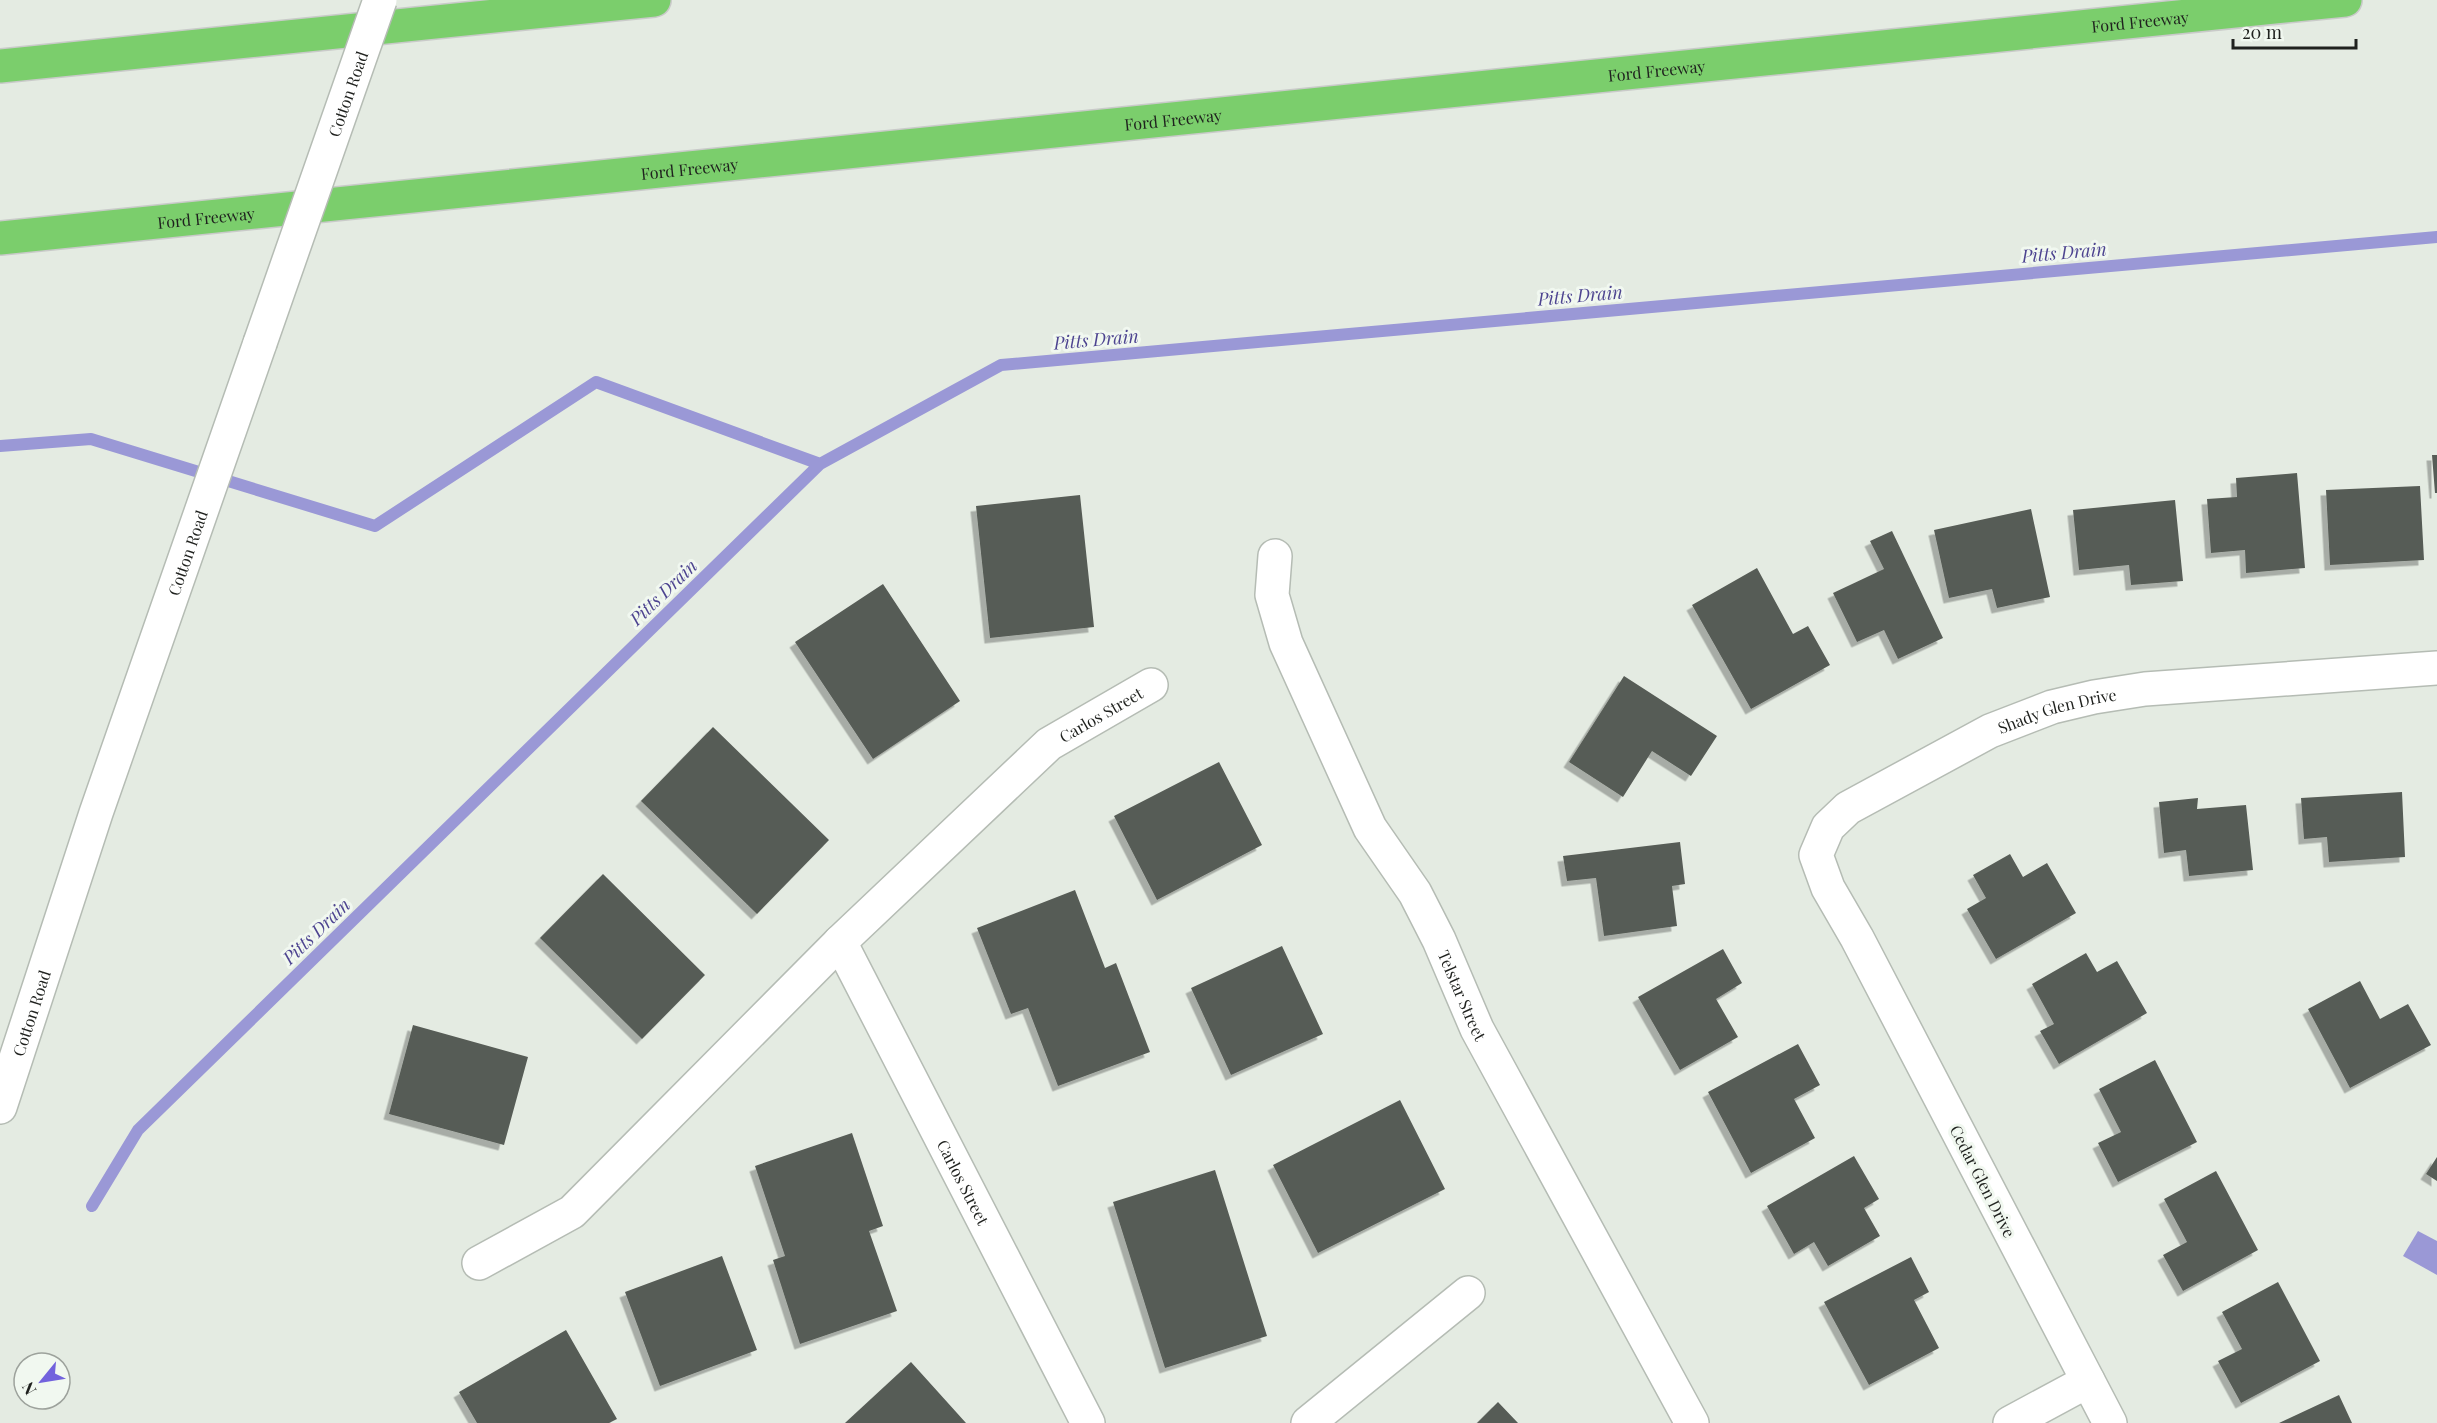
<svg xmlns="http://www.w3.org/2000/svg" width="2437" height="1423" font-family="'Playfair Display',serif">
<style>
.water{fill:#9a98d6}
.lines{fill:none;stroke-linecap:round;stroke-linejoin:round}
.stream{stroke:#9a98d6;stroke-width:12}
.building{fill:#575c56;filter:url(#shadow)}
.minor-casing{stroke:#b5bcb4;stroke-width:36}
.highway-casing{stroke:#c9cac9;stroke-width:36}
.minor{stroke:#fff;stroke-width:33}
.highway{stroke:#7bce6c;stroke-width:33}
.minor-bridge-casing{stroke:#b5bcb4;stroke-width:36;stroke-linecap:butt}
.minor-bridge{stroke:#fff;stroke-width:33}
.labels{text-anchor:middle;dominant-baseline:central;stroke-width:6;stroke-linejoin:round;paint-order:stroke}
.street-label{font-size:16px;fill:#1f211e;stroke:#f1f8f0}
.water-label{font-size:18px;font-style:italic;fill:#4d4490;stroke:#f1f8f0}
</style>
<defs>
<filter id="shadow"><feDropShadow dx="-5.5" dy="5.5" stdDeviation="0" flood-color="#0004"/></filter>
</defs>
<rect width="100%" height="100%" fill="#e4ebe2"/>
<!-- water -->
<path class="water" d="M2418 1231 2437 1241V1275L2403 1256Z"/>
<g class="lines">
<!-- stream -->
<path class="stream" d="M0 446 91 439 375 526 596 382 820 464
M92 1206 138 1130 820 464 1001 365 2437 237"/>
</g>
<!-- building -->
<path class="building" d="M2432 455H2437V493H2435Z
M2297 473 2305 568 2246 573 2245 550 2211 553 2207 499 2237 497 2236 478Z
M2420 486 2424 560 2330 565 2326 490Z
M1080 495 1094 627 990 638 976 506Z
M2175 500 2183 581 2131 585 2129 565 2079 570 2073 510Z
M2031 509 2050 597 1997 608 1992 589 1949 598 1934 530Z
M1892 531 1943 638 1898 659 1884 630 1857 642 1833 593 1884 569 1870 541Z
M1757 568 1793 634 1808 626 1830 665 1751 709 1692 605Z
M883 584 960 701 873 759 795 642Z
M1624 676 1717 736 1691 776 1652 751 1623 797 1569 762Z
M713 727 829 840 757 914 641 801Z
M1219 762 1262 845 1157 900 1114 816Z
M2402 792 2405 857 2329 862 2327 837 2304 839 2301 798Z
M2198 798 2197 809 2246 805 2253 870 2189 876 2186 850 2164 853 2159 802Z
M1680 842 1685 884 1672 886 1677 926 1604 936 1596 878 1567 881 1563 856Z
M2010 854 2023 877 2047 863 2076 913 1996 959 1967 909 1986 898 1973 875Z
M603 874 705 975 642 1039 540 938Z
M1075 890 1105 968 1116 963 1150 1052 1058 1086 1028 1008 1011 1014 977 928Z
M1282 946 1323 1034 1231 1075 1191 988Z
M1723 949 1742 983 1716 999 1738 1037 1680 1070 1638 997Z
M2086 953 2097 972 2117 961 2147 1013 2059 1064 2040 1031 2054 1024 2032 984Z
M2360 981 2380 1019 2408 1004 2431 1045 2350 1088 2308 1009Z
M413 1025 528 1057 504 1145 389 1114Z
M1798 1044 1820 1085 1794 1099 1815 1138 1751 1173 1708 1092Z
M2155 1060 2197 1142 2118 1182 2098 1143 2121 1132 2099 1089Z
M1400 1100 1445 1189 1318 1253 1273 1165Z
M852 1133 883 1226 869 1231 897 1311 800 1344 773 1260 785 1256 755 1166Z
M1854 1156 1879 1199 1864 1208 1880 1236 1828 1266 1814 1242 1794 1254 1767 1206Z
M2437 1157V1181L2426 1174Z
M1215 1170 1267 1336 1165 1368 1113 1202Z
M2216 1171 2258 1250 2183 1291 2163 1255 2187 1242 2164 1199Z
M722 1256 757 1350 660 1386 625 1292Z
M1911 1257 1929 1292 1914 1300 1939 1348 1869 1385 1824 1302Z
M2278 1282 2320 1361 2241 1403 2218 1361 2242 1349 2222 1312Z
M566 1330 617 1419 609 1423H477L459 1392Z
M911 1362 966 1423H845Z
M2339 1395 2352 1423H2279Z
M1498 1402 1518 1423H1477Z"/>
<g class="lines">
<!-- minor casing -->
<g class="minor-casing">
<g id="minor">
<path id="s1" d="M1275 556 1272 595 1286 643 1370 828 1415 893 1439 940 1477 1029 1692 1423"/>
<path id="s2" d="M840 942 1088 1423"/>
<path id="s3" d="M0 1107 96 813 260 343"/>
<path id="s4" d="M479 1263 572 1212 840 942 1049 744 1151 685"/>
<path d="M1308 1423 1468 1293"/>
<path d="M2010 1423 2088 1381"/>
<path id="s5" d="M2110 1423 1857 938 1828 888 1816 855 1828 827 1848 808 1990 731 2052 707 2094 697 2145 689 2437 668"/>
</g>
</g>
<!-- highway casing -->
<g class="highway-casing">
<g id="highway">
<path d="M0 66 654 0"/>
<path id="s6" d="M0 238 2345 0"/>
</g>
</g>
<!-- minor -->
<use href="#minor" class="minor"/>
<!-- highway -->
<use href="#highway" class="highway"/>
<!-- minor-bridge casing -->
<g class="minor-bridge-casing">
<g id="minor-bridge">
<path id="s7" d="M260 343 380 0"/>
</g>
</g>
<!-- minor-bridge -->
<use href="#minor-bridge" class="minor-bridge"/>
</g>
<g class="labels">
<!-- street labels -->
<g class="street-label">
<text stroke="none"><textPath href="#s6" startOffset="2151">Ford Freeway</textPath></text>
<text stroke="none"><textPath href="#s6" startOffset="1665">Ford Freeway</textPath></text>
<text stroke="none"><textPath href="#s7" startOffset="264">Cotton Road</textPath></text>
<text stroke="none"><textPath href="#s6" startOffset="1179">Ford Freeway</textPath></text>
<text stroke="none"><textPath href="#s6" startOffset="693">Ford Freeway</textPath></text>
<text stroke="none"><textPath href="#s6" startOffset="207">Ford Freeway</textPath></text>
<text stroke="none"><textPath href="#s3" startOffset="585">Cotton Road</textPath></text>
<text stroke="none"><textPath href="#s5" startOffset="930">Shady Glen Drive</textPath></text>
<text stroke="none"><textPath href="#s4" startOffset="834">Carlos Street</textPath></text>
<text stroke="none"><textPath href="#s1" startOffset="484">Telstar Street</textPath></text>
<text stroke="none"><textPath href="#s3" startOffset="99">Cotton Road</textPath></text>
<text transform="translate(1983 1181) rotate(63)">Cedar Glen Drive</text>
<text stroke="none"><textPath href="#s2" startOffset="270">Carlos Street</textPath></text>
</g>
<!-- water labels -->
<g class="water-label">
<text transform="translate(2064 252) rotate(-5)">Pitts Drain</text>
<text transform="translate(1580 295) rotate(-5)">Pitts Drain</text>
<text transform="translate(1096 339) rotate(-5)">Pitts Drain</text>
<text transform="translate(663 592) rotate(-44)">Pitts Drain</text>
<text transform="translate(316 931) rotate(-44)">Pitts Drain</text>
</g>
</g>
<!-- north arrow -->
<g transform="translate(42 1381) rotate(240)"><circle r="28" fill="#f1f8f0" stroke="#9da29c" stroke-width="1.5"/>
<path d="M0-4.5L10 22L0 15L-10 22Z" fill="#7262dd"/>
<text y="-9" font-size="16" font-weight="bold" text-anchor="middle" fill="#1f211e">N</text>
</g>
<!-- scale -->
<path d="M2233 39v9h123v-9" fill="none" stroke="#1f211e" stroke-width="3"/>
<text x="2242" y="39" font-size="18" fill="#1f211e" stroke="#f1f8f0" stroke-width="4.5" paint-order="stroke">20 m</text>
</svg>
